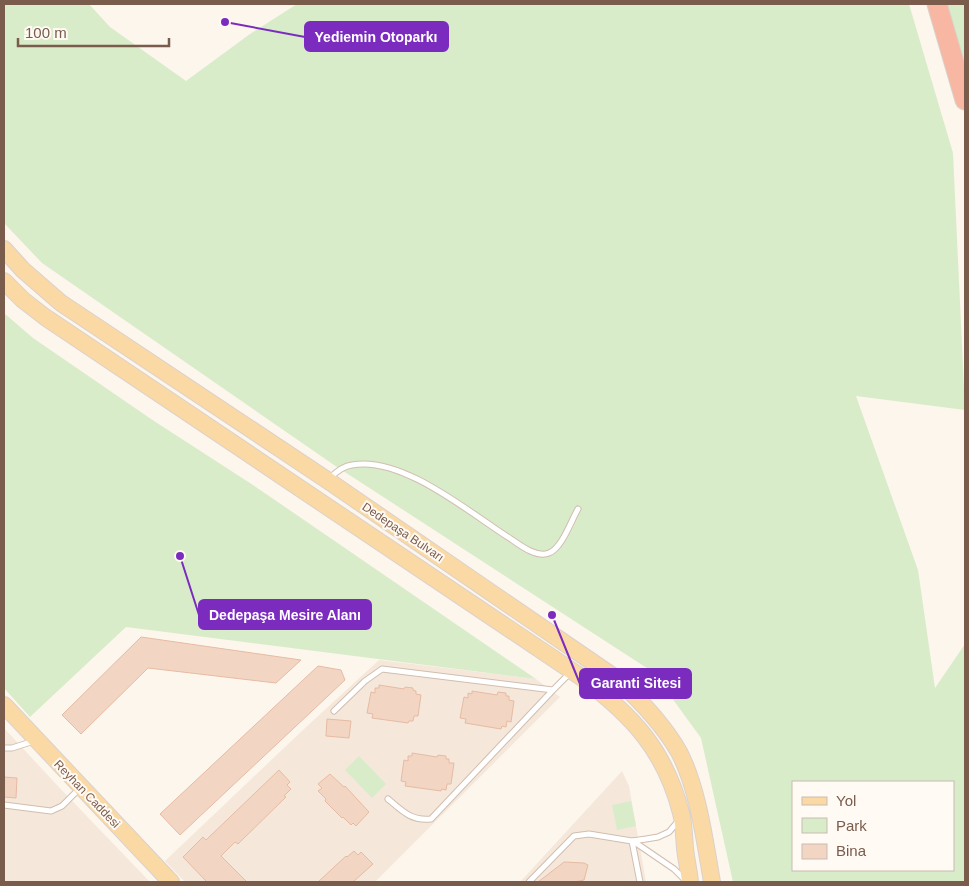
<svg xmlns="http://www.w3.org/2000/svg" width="969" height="886" font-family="Helvetica,sans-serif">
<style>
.residential{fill:#f5e8da}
.green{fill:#d8ecc9;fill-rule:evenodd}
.building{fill:#f3d5c3;stroke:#e6bba3}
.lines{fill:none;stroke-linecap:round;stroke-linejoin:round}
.service-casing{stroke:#d1beb0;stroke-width:7}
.primary-casing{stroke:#dad1cd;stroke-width:18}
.motorway-casing{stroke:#dad1cd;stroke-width:21}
.service{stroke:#fff;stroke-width:5}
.primary{stroke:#fbd9a5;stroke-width:16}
.motorway{stroke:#f7b7a3;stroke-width:19}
.labels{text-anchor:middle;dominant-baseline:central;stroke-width:4;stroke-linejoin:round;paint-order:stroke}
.street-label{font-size:12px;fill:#7a5c4d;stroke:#fffaf3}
.leader{fill:none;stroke:#7b2cbf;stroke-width:2}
.callout-dot{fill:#7b2cbf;stroke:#fffaf3;stroke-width:2}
.callout{fill:#7b2cbf;stroke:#7b2cbf;stroke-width:2}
.callout-label{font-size:14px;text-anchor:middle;font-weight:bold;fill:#fff}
</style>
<rect width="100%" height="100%" fill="#fdf6ec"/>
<!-- residential -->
<path class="residential" d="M379 660 536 679 560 697 375 882H185L165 861 304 729Z
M4 728 55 783 150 882H4Z
M622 771 629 786 646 882H520Z"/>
<!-- green -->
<path class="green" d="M4 4H89L110 27 186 81 250 34 297 4H909L953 153 965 410 856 396 918 570 935 688 965 644V882H733L701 738 653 672 334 465 42 263 4 223ZM793 782H953V870H793Z
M946 4H965V67Z
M4 313 33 338 151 419 253 485 536 679 126 627 30 717 4 688Z
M359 756 386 784 372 798 345 770Z
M631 801 636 826 617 830 612 805Z"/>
<!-- building -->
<path class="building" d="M141 637 301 660 276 683 148 668 81 734 62 715Z
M318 666 341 670 345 680 180 835 160 814Z
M379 685 404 689 405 687 413 688V690L416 691V694L421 695 418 716H414L413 721H409L408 723 372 718 373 714 367 713 371 692 375 693V688H379Z
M472 691 497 695 498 692 506 693V696H509V700L514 701 511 722 507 721 506 727 502 726 501 729 465 723 466 719 460 718 464 697 468 698V693L472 694Z
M327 719 351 721 349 738 326 736Z
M412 753 437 757 438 755 446 756V759H449V763H454L451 784H447L446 790 442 789 441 791 405 786 406 782 401 781 404 760 408 761V756H412Z
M279 770 290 782 287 785 291 789 284 796 286 797 238 844 235 842 221 856 247 882H207L183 857 203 837 206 840Z
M330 774 344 787 345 786 369 812 356 826 353 823 351 825 343 817 342 818 325 801 326 799 318 791 322 788 318 784Z
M4 777 17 778 16 798 4 797Z
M354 851 358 855 361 852 373 864 353 882H318L346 856 347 857Z
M564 862 584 863 588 865 584 880 574 882H538Z"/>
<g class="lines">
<!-- service casing -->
<g class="service-casing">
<path id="service" d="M330 478C336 472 343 466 352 465 402 455 471 514 511 539 521 546 537 558 549 553 562 548 571 521 578 509
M553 690 570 673
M334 711 365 681 382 669 553 690 431 819C411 821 402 811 388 799
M4 748H12L34 741
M4 805 51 811 62 806 79 789
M632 841 640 882
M633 841 674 869 686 881
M529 882 574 836 589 834 632 841 646 839 658 837 669 832 679 820"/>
</g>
<!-- primary casing -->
<g class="primary-casing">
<path id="primary" d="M4 249 23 270 61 303 327 480 617 679C641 701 663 724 679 752 698 788 705 842 712 882
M4 281 23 300 45 317 581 677C632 715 665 750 681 813 684 824 684 837 685 848 686 859 689 871 690 882
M4 705 171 882"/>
</g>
<!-- motorway casing -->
<g class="motorway-casing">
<path id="motorway" d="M937 4 965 100"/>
</g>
<!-- service -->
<use href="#service" class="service"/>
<!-- primary -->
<use href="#primary" class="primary"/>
<!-- motorway -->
<use href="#motorway" class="motorway"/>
</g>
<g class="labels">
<!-- street labels -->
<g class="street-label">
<text transform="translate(403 532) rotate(34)">Dedepaşa Bulvarı</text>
<text transform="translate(87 794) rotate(46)">Reyhan Caddesi</text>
</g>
</g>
<!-- callouts -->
<path class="leader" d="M225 22L305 37M180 556L199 615M552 615L580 684"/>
<g class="callout-dot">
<circle cx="225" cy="22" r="5"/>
<circle cx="180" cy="556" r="5"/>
<circle cx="552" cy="615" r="5"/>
</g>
<g class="callout">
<rect x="305" y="22" width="143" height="29" rx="5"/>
<rect x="199" y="600" width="172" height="29" rx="5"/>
<rect x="580" y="669" width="111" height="29" rx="5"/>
</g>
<g class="callout-label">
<text x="376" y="42">Yediemin Otoparkı</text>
<text x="285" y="620">Dedepaşa Mesire Alanı</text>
<text x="636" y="688">Garanti Sitesi</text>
</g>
<!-- border -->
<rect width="969" height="886" fill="none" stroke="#7a5c4d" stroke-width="10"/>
<!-- legend -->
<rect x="792" y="781" width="162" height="90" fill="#fffaf3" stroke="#cabbb1"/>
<rect x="802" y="797" width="25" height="8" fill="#fbd9a5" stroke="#cabbb1"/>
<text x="836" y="806" font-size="15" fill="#7a5c4d">Yol</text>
<rect x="802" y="818" width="25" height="15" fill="#d8ecc9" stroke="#cabbb1"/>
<text x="836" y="831" font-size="15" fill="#7a5c4d">Park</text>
<rect x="802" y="844" width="25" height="15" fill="#f3d5c3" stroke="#cabbb1"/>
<text x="836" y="856" font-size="15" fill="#7a5c4d">Bina</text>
<!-- scale -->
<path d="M18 38v8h151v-8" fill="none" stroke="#7a5c4d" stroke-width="2.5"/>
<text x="25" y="38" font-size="15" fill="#7a5c4d" stroke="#fffaf3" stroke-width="4" paint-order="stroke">100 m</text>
</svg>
